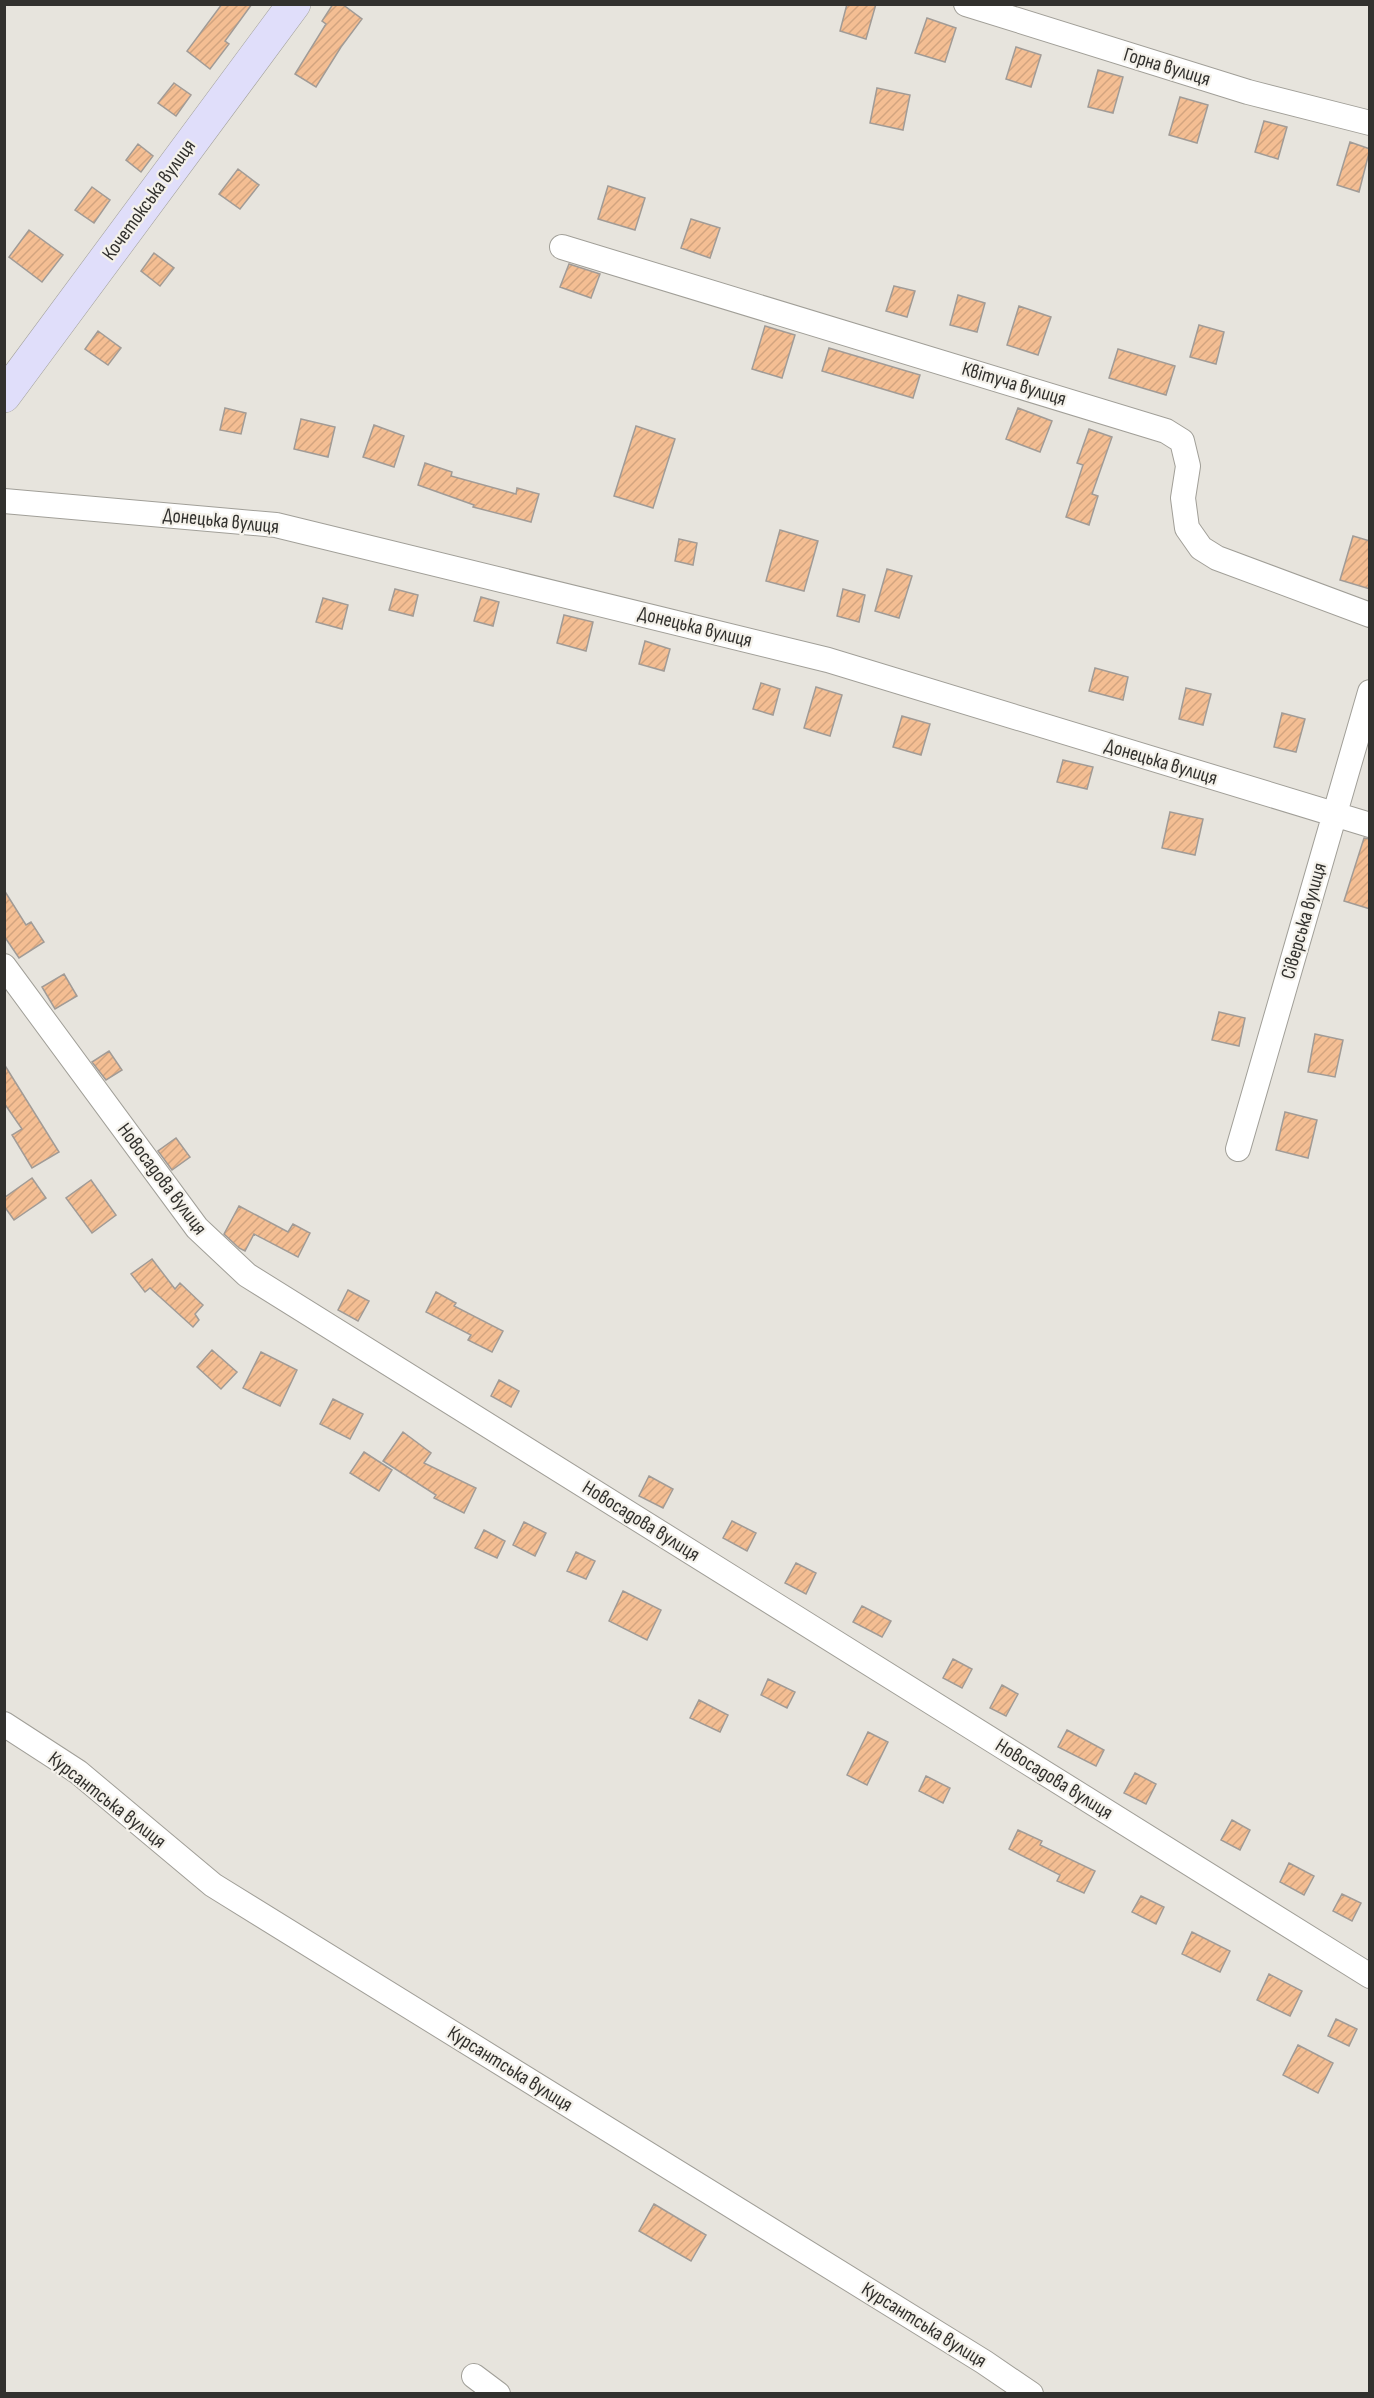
<svg xmlns="http://www.w3.org/2000/svg" width="1374" height="2398" font-family="'Sofia Sans Condensed',sans-serif">
<style>
.building{fill:url(#building-hatch);stroke:#a19b96;stroke-width:1.5}
.lines{fill:none;stroke-linecap:round;stroke-linejoin:round}
.street-casing{stroke:#a19f98;stroke-width:26}
.secondary-casing{stroke:#a19f98;stroke-width:34}
.street{stroke:#fff;stroke-width:24}
.secondary{stroke:#e0defa;stroke-width:33}
.labels{text-anchor:middle;dominant-baseline:central;stroke-width:4.5;stroke-linejoin:round;paint-order:stroke}
.street-label{font-size:20px;fill:#32312e;stroke:#f4f1ea}
</style>
<defs>
<pattern id="building-hatch" width="6" height="6" patternUnits="userSpaceOnUse" patternTransform="scale(1.5)"><rect width="6" height="6" fill="#f4be93"/><path d="M-1 1l2-2M0 6l6-6M5 7l2-2" fill="none" stroke="#d2a47f"/></pattern>
</defs>
<rect width="100%" height="100%" fill="#e7e4dd"/>
<!-- building -->
<path class="building" d="M222 4H252L225 41 229 44 210 69 187 51Z
M333 4H342L362 19 341 47 316 87 295 74 326 24 322 21Z
M847 4H876L866 39 840 31Z
M927 18 956 28 945 62 915 53Z
M1016 47 1041 55 1031 87 1006 79Z
M1098 70 1123 77 1113 113 1088 107Z
M174 83 191 95 176 116 158 103Z
M877 88 910 95 903 130 870 123Z
M1180 97 1208 105 1197 143 1169 135Z
M1264 121 1287 127 1278 159 1255 152Z
M1350 142 1370 149 1359 192 1337 185Z
M138 144 153 156 141 172 126 160Z
M238 169 259 185 240 209 219 194Z
M608 186 645 198 635 230 598 219Z
M92 187 110 200 94 223 75 210Z
M691 219 720 228 710 258 681 248Z
M29 230 63 255 42 282 9 257Z
M154 253 174 268 160 286 141 271Z
M569 264 600 274 591 298 560 287Z
M894 286 915 291 907 317 886 311Z
M958 295 985 303 977 332 950 325Z
M1019 306 1051 317 1038 355 1007 345Z
M1199 325 1224 332 1216 364 1190 357Z
M765 326 795 335 782 378 752 369Z
M98 331 121 348 108 365 85 349Z
M829 348 920 375 913 398 822 371Z
M1118 349 1175 366 1166 395 1109 378Z
M225 408 246 413 241 434 220 430Z
M1018 408 1052 421 1040 452 1006 439Z
M301 419 335 427 328 457 294 449Z
M374 425 404 436 394 467 363 457Z
M636 426 675 439 653 508 614 496Z
M1089 429 1112 437 1092 494 1098 496 1089 525 1066 517 1083 465 1077 463Z
M425 463 452 472 451 476 516 494 517 488 539 494 531 522 473 507 474 505 418 485Z
M780 530 818 541 804 591 766 581Z
M1353 536 1370 541V589L1340 580Z
M679 539 697 543 693 565 675 561Z
M887 569 912 576 899 618 875 611Z
M395 589 418 595 413 616 389 610Z
M843 589 865 595 859 622 837 616Z
M481 597 499 602 493 626 474 621Z
M323 598 348 605 342 629 316 622Z
M564 615 593 622 586 651 557 643Z
M645 641 670 649 664 671 639 664Z
M1095 668 1128 677 1123 700 1089 691Z
M761 683 780 689 773 715 753 709Z
M816 687 842 695 830 736 804 728Z
M1186 688 1211 694 1203 725 1179 719Z
M1282 713 1305 719 1296 752 1274 747Z
M902 716 930 724 921 755 893 747Z
M1063 760 1093 767 1087 789 1057 782Z
M1170 812 1203 819 1195 855 1162 848Z
M1364 838 1370 839V909L1344 901Z
M4 890 26 925 31 922 44 942 19 958 4 936Z
M64 974 77 996 55 1009 42 987Z
M1219 1012 1245 1018 1239 1046 1212 1040Z
M1315 1034 1343 1040 1335 1077 1308 1072Z
M109 1051 122 1070 106 1080 92 1062Z
M4 1064 59 1152 32 1168 12 1135 22 1129 4 1103Z
M1285 1112 1317 1120 1308 1158 1276 1150Z
M176 1138 190 1157 172 1170 158 1151Z
M32 1178 46 1198 14 1220 4 1206V1198Z
M91 1180 116 1215 92 1233 66 1198Z
M239 1206 288 1232 293 1224 310 1233 298 1257 254 1234 245 1251 239 1248 224 1234Z
M152 1259 175 1289 180 1283 203 1305 195 1314 199 1320 193 1327 150 1288 145 1292 131 1274Z
M348 1290 369 1301 358 1321 338 1310Z
M436 1292 456 1303 454 1306 503 1331 492 1352 468 1340 471 1335 426 1312Z
M212 1350 237 1372 221 1389 197 1367Z
M261 1352 297 1370 280 1406 243 1388Z
M499 1380 519 1391 511 1407 491 1396Z
M333 1399 363 1414 350 1439 320 1424Z
M403 1432 431 1453 424 1463 476 1488 464 1513 434 1498 436 1495 383 1461Z
M364 1452 392 1470 379 1491 350 1473Z
M649 1476 673 1489 663 1508 639 1496Z
M732 1521 756 1533 747 1551 723 1538Z
M524 1522 546 1533 535 1556 513 1545Z
M484 1530 505 1541 497 1558 475 1548Z
M576 1552 595 1561 586 1579 567 1571Z
M796 1563 816 1573 806 1594 785 1583Z
M623 1591 661 1610 647 1640 609 1621Z
M862 1606 891 1621 882 1637 853 1622Z
M953 1659 972 1669 962 1688 943 1678Z
M768 1679 795 1692 787 1708 761 1695Z
M1002 1685 1018 1694 1006 1716 990 1708Z
M699 1700 728 1715 720 1732 690 1718Z
M1067 1730 1104 1750 1096 1766 1058 1747Z
M868 1732 888 1742 867 1785 847 1775Z
M1135 1773 1156 1784 1146 1804 1124 1793Z
M926 1776 950 1788 943 1803 919 1791Z
M1232 1820 1250 1830 1240 1850 1221 1840Z
M1018 1830 1042 1841 1040 1845 1095 1871 1084 1893 1057 1881 1060 1875 1009 1849Z
M1289 1863 1314 1876 1304 1895 1280 1882Z
M1342 1894 1361 1903 1352 1921 1333 1911Z
M1141 1896 1164 1907 1156 1924 1132 1912Z
M1192 1932 1230 1951 1220 1972 1182 1954Z
M1269 1974 1302 1991 1290 2016 1257 2000Z
M1336 2019 1357 2029 1349 2046 1328 2036Z
M1298 2045 1333 2063 1318 2093 1283 2075Z
M654 2204 706 2235 691 2261 639 2231Z"/>
<g class="lines">
<!-- street casing -->
<g class="street-casing">
<path id="street" d="M966 4 1248 92 1370 123
M562 247 1166 431 1182 441 1188 466 1183 498 1187 528 1201 548 1217 558 1370 615
M4 501 276 525 828 660 1370 825
M4 966 197 1228 247 1275 1370 1976
M1238 1149 1370 692
M4 1724 78 1772 213 1885 984 2362 1031 2394
M474 2376 498 2394"/>
</g>
<!-- secondary casing -->
<g class="secondary-casing">
<path id="secondary" d="M4 396 294 4"/>
</g>
<!-- street -->
<use href="#street" class="street"/>
<!-- secondary -->
<use href="#secondary" class="secondary"/>
</g>
<g class="labels">
<!-- street labels -->
<g class="street-label">
<text transform="translate(1167 67) rotate(17)">Горна вулиця</text>
<text transform="translate(149 200) rotate(-54)">Кочетокська вулиця</text>
<text transform="translate(1014 384) rotate(17)">Квітуча вулиця</text>
<text transform="translate(221 521) rotate(6)">Донецька вулиця</text>
<text transform="translate(695 627) rotate(14)">Донецька вулиця</text>
<text transform="translate(1161 762) rotate(17)">Донецька вулиця</text>
<text transform="translate(1304 921) rotate(-74)">Сіверська вулиця</text>
<text transform="translate(162 1179) rotate(53)">Новосадова вулиця</text>
<text transform="translate(641 1521) rotate(32)">Новосадова вулиця</text>
<text transform="translate(1054 1779) rotate(32)">Новосадова вулиця</text>
<text transform="translate(107 1800) rotate(38)">Курсантська вулиця</text>
<text transform="translate(510 2069) rotate(32)">Курсантська вулиця</text>
<text transform="translate(924 2325) rotate(32)">Курсантська вулиця</text>
</g>
</g>
<!-- border -->
<rect width="1374" height="2398" fill="none" stroke="#32312e" stroke-width="12"/>
</svg>
